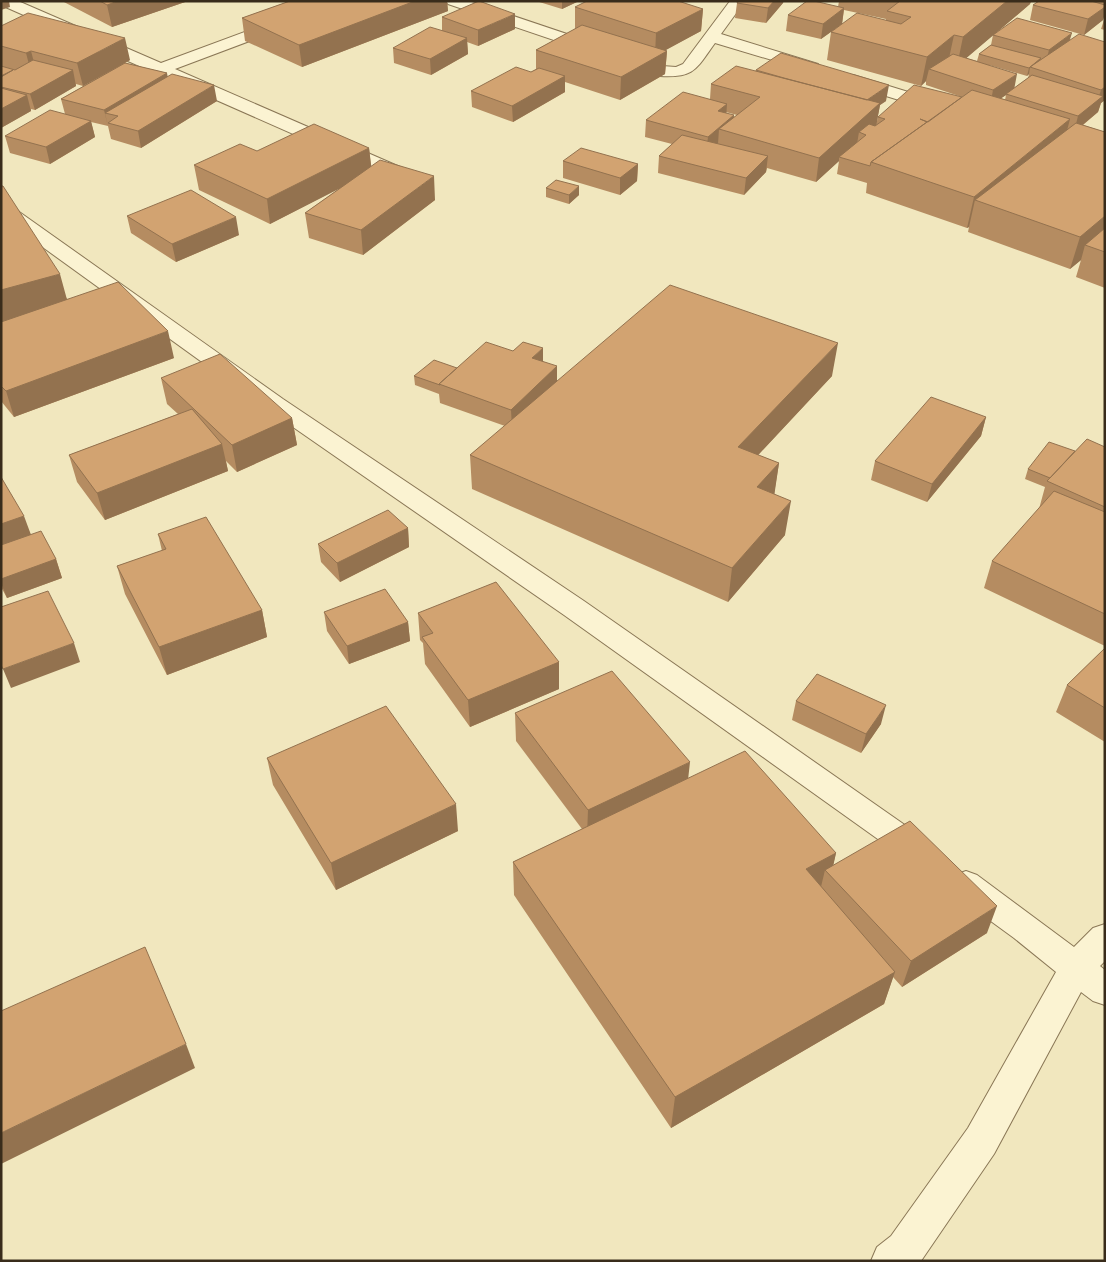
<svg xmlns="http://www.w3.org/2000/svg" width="1106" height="1262" font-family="'Times New Roman',serif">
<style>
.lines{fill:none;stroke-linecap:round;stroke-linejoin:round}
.minor-casing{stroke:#8a7756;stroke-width:2}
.minor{fill:#fbf3d2;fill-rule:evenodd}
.wall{fill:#b58c61;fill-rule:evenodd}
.shaded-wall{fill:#93724f}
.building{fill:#d2a371;stroke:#93724f}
</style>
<rect width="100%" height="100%" fill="#f1e7be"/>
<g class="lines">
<!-- minor casing -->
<g class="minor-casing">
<path id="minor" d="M1 1H18L161 63 328 1H350L348 4 175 69 416 174 418 178 416 182 409 184 402 182 1 5Z
M446 1H469L662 66 676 67 683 64 730 1H745L721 34 818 64 820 67 818 70 812 72 715 43C696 69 695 78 660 76L448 4Z
M853 75 944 103 947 107 944 111 938 112 847 84 845 80 847 76Z
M1 202 8 204 283 399 584 601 932 844 937 853 932 862 921 866 910 862 564 615 267 409 1 217Z
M966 871 977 875 1074 947 1093 928 1105 924V961L1100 966 1105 970V1005L1093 1001 1081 992 994 1154 921 1261H871L877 1247 891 1236 968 1128 1056 972 1014 938 955 895 950 885 955 875Z"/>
</g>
<!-- minor -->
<use href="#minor" class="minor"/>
</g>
<!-- wall -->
<path class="wall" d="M62 1H188L112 27Z
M290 1H447L448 11 302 67 245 41 242 18Z
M536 1H579L562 9Z
M839 1H1031L1030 4 996 33 1070 41 1105 42V100L1101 103 1098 112 1083 125 1105 132V288L1076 277 1081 260 1070 269 968 232 969 227 967 228 866 193 867 183 837 174 839 161 816 182 767 168 766 172 744 195 658 173 659 156 672 144 645 137 646 120 710 99 711 84 755 71 756 70 886 101 880 105 876 125 878 117 962 97 926 85V81L921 86 827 60 831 32 886 20V19L844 10 842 24 821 39 786 31 788 15 838 7ZM993 35 991 45 979 54 977 61 966 58ZM989 65 1027 76 1029 74 1028 78 1014 88ZM1006 95 1005 100 1001 98ZM726 112 737 115 734 117 726 113Z
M1039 1H1105V14L1103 20 1084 35 1030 20 1033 5Z
M737 3H783L766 23 735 18Z
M575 7 703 9 701 31 665 50 667 51 665 74 620 100 565 82V92L513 122 472 107 471 91 531 72 536 69V50L575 29Z
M442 17 515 29 478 46 467 42 468 54 431 75 394 63 393 48 442 31Z
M1105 17V30L1101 29Z
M1 26 130 60 125 63 167 73V77L217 101 141 148 111 139 108 126 91 122 95 137 50 164 10 153 5 136 65 114 61 99 108 72 83 86 76 84V86L35 110 31 109V111L1 128Z
M369 148 371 167 435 200 363 255 309 238 305 213 343 186 270 224 199 190 194 165 257 151Z
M563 161 638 164 637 181 620 195 563 178Z
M1 186 67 299 174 358 14 417 1 401Z
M546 188 579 195 569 204 546 197Z
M127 216 239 235 176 262 131 233Z
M513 351 543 361 557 381 832 376 758 455 779 463 774 494 785 535 728 602 472 489 470 455 505 426 440 403 439 394 415 385 414 376 457 368Z
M161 378 292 418 297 445 237 472 226 461 228 471 105 520 77 482 69 455 178 414 167 404Z
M986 417 981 436 927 502 871 480 875 461Z
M1105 447V646L984 588 992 561 1039 509 1045 487 1025 479 1028 469 1075 451Z
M1 477 31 535 56 559 62 578 7 598 1 587Z
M408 528 409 547 340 582 321 562 318 544Z
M158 534 262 610 267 637 167 675 125 594 117 566 162 551Z
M324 612 408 622 410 641 349 664 327 631Z
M418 613 559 662V689L470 727 425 664 423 643 420 640Z
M1105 648V742L1056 712 1067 685Z
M796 701 881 724 861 753 792 720Z
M515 713 688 778 836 853 833 865 987 933 902 987 893 977 884 1004 671 1128 514 895 513 862 582 829 516 741Z
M267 758 458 831 336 890 273 785Z"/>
<!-- shaded-wall -->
<path class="shaded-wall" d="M1 1H9L10 7 1 10Z
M118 1H188L112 27 107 5Z
M415 1H447L448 11 302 67 299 45Z
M562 1H579L562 9Z
M774 1H784L783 3 766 23 768 8Z
M1007 1H1031L1030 4 957 66 963 37Z
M1105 7V13L1103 20 1084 35 1088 19Z
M844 8 842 24 821 39 823 24Z
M703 9 701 31 655 56 656 33Z
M515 14V29L478 46V30Z
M1072 33 1067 49 1045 66 1049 50Z
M954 35 948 63 929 69 926 81 921 86 927 57Z
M125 38 130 60 83 86 77 63Z
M467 38 468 54 431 75 430 59Z
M31 51 37 74 32 76 26 53Z
M667 51 665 74 620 100 621 77Z
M1041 58 1039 66 1030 67 1029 74 1027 76 1029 68Z
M73 70 76 86 35 110 30 94Z
M167 73 170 89 118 116 105 113 108 126 104 110Z
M1017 74 1014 90 1006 94V95L990 106 993 90Z
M565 76V92L513 122 512 106Z
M214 85 217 101 141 148 138 131Z
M889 85 886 101 880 105 876 127 866 135 859 132 857 144 839 157V161L816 182 819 158 864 102Z
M1105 87V100L1101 103 1098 112 1074 132 1078 116 1098 99 1101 90Z
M27 95 31 111 1 128V109Z
M727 104 726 120 718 111Z
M734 115 733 132 719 129 718 144 706 154 708 137Z
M1070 119 1062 150 975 200 969 227 967 228 974 197Z
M91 121 95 137 50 164 46 147Z
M369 148 372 172 270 224 267 199Z
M768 156 766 172 744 195 746 178Z
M638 164 637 181 620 195V178Z
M434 176 435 200 363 255 361 230Z
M579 186V195L569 204V195Z
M1105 216V239L1085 245 1081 260 1070 269 1080 237Z
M236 217 239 235 176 262 172 244Z
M60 274 69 307 1 326V290Z
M168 331 174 358 14 417 6 391Z
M838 343 832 376 734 481 738 447Z
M543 348V366L532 358Z
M557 366V384L512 428 511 410Z
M986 417 981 436 927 502 932 484Z
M292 418 297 445 237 472 232 445Z
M222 444 228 471 105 520 97 493Z
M779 463 774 497 757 487Z
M791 501 785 535 728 602 732 568Z
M24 516 34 543 1 555V524Z
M408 528 409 547 340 582 337 563Z
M56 559 62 578 7 598 1 583V579Z
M262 610 267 637 167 675 159 647Z
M408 622 410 641 349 664 347 646Z
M74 643 80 662 11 688 3 669Z
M559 662V689L470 727 468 700Z
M886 705 881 724 861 753 866 734Z
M690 762 687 789 587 836 588 810Z
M456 804 458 831 336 890 331 863Z
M836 853 831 876 825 870 820 891 806 869Z
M997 906 987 933 902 987 911 961Z
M895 972 884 1004 671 1128 675 1097Z
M186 1044 195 1068 1 1164V1133Z"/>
<!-- building -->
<path class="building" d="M100 1H118L107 5Z
M290 1H415L299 45 242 18Z
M479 1 515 14 478 30 442 17Z
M587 1H678L703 9 656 33 575 7Z
M738 1H774L768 8 737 3Z
M807 1H814L844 8 823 24 788 15Z
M900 1H1007L963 37 954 35 927 57 831 32 857 13 901 24 911 17 887 11Z
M1039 1H1091L1105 5V7L1088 19 1033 5Z
M28 13 125 38 77 63 31 51 26 53 1 46V26Z
M1017 18 1072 33 1049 50 993 35Z
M582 25 667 51 621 77 536 50Z
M430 27 467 38 430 59 393 48Z
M1079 34 1105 42V87L1101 90 1030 67Z
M991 45 1041 58 1029 68 979 54Z
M781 53 889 85 867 100 784 78 756 70Z
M953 54 1017 74 993 90 929 69Z
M33 60 73 70 30 94 1 87V77L13 70 1 76V66L15 70Z
M125 63 167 73 104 110 61 99Z
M736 66 880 103 819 158 719 129 760 97 711 84Z
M516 67 531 72 539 68 565 76 512 106 471 91Z
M172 74 214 85 138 131 108 123 118 116 105 113Z
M1032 75 1103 96 1078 116 1006 94Z
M914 85 962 97 928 122 920 119 927 122 871 162 870 166 839 157 866 135 859 132 869 124 875 126 885 119 878 117Z
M1 88 27 95 1 109Z
M972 90 1070 119 974 197 871 162Z
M683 92 727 104 718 111 734 115 708 137 646 120Z
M50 110 91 121 46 147 5 136Z
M1076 123 1105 132V216L1080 237 975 200Z
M314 124 369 148 267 199 194 165 240 144 257 151Z
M682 135 768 156 746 178 659 156Z
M581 148 638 164 620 178 563 161Z
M380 160 434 176 361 230 305 213Z
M556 180 579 186 569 195 546 188Z
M1 186H3L60 274 1 290Z
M191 190 236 217 172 244 127 216Z
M1105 228V252L1085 245Z
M118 282 168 331 6 391 1 386V322Z
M670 285 838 343 738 447 779 463 757 487 791 501 732 568 470 455Z
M486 342 513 351 523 342 543 348 532 358 557 366 511 410 439 384Z
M220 354 292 418 232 445 161 378Z
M434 360 457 368 439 384 440 385 414 376Z
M931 397 986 417 932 484 875 461Z
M192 409 222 444 97 493 69 455Z
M1087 439 1105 447V507L1047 481Z
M1049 442 1075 451 1050 478 1028 469Z
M1 477 24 516 1 524Z
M1054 491 1105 512V614L992 561Z
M388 510 408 528 337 563 318 544Z
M206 517 262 610 159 647 117 566 166 549 158 534Z
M41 531 56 559 1 579V545Z
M496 582 559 662 468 700 422 637 433 633 418 613Z
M385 589 408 622 347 646 324 612Z
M48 591 74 643 3 669 1 665V607Z
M1105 648V708L1067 685Z
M612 671 690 762 588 810 515 713Z
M817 674 886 705 866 734 796 701Z
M386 706 456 804 331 863 267 758Z
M745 751 836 853 806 869 895 972 675 1097 513 862Z
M910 821 997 906 911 961 825 870Z
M145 947 186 1044 1 1133V1011Z"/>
<!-- border -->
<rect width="1106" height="1262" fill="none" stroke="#392c1b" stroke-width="5"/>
</svg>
